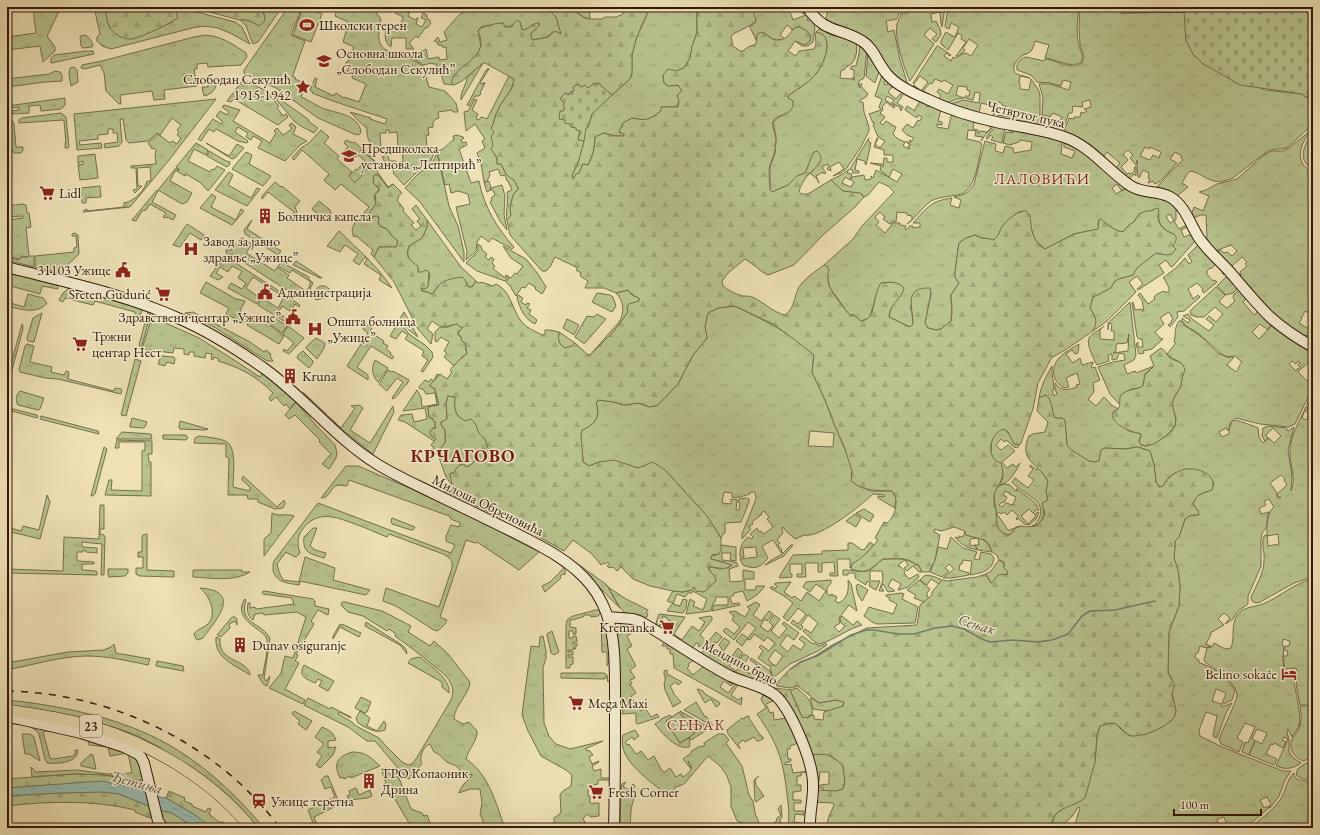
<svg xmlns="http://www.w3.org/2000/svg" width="1320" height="835" font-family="'EB Garamond',serif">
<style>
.grass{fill:url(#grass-tufts);stroke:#766e4c;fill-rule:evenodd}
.forest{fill:url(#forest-firs);stroke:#766e4c}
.cemetery{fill:url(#cemetery-stones);stroke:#766e4c}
.park{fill:url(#park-crowns);stroke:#766e4c}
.pitch{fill:#b8c38e;stroke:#766e4c}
.water{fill:url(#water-ripples);stroke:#717b6f}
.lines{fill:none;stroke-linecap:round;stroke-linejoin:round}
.stream{stroke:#717b6f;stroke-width:1.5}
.secondary-casing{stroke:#33180a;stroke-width:12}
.primary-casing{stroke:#33180a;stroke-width:12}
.secondary{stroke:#f3eccf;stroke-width:10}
.primary{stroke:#ede1b5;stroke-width:11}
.rail{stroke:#33180a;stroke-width:1.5;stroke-dasharray:7 7;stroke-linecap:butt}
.labels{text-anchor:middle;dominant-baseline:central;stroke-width:3;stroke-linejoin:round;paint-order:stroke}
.shield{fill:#f3eccf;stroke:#6d5845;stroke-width:1}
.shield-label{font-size:13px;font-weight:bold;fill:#33180a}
.poi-label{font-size:14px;fill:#33180a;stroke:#f3eccf;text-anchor:start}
.street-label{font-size:14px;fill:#33180a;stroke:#f3eccf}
.neighbourhood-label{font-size:15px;letter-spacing:1px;fill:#7a1f14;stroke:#f3eccf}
.water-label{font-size:15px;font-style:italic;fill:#575245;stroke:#f3eccf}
.district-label{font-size:18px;font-weight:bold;letter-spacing:1px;fill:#7a1f14;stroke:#f3eccf}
</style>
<defs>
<pattern id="grass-tufts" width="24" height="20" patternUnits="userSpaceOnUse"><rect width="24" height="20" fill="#b8c38e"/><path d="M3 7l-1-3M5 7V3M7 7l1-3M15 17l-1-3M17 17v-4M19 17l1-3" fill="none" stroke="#9fa779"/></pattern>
<pattern id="forest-firs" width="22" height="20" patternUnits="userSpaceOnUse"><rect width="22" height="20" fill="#b8c38e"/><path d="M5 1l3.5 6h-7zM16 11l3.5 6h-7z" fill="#9fa779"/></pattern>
<pattern id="cemetery-stones" width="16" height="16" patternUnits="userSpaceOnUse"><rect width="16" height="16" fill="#b8c38e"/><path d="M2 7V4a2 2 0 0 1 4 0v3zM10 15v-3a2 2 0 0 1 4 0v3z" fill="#9fa779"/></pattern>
<pattern id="park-crowns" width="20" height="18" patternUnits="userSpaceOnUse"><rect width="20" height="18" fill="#b8c38e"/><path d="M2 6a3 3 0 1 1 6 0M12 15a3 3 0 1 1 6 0" fill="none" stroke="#9fa779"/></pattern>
<pattern id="water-ripples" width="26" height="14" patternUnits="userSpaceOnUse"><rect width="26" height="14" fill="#9abdb2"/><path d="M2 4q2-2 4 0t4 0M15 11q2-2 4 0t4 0" fill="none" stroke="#85a298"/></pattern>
</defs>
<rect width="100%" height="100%" fill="#ede1b5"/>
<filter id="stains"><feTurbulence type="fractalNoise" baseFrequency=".005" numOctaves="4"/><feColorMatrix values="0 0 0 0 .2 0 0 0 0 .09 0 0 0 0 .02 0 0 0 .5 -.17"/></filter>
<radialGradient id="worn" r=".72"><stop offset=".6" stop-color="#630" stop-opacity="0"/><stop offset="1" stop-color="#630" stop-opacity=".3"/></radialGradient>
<!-- grass -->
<path class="grass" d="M34 7H38L47 11 49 7H61L47 36 55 47V51L43 62 40 46 7 50V37L36 33 34 19Z
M94 7H105L110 28 131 39 173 22 176 11 171 7H178L235 22 242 27 250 44 230 33 218 28 205 26 192 28 111 49 102 46 97 41V37L100 34Z
M261 7H282L258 42 253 44 246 26 240 20C247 19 253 22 259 26L265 17Z
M291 7 301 10 291 35 305 41 294 72 293 76 296 78 295 79 306 84 301 97C306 99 313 103 318 106 332 114 358 112 361 132L359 135 354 134 318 118 276 88 244 74V70L287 9Z
M338 7H355L359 12 365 7H372L381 19C376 44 378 52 405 54V57L413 60 423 66 429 87 445 91 456 103 458 112H453L452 110 438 112 439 118 436 119 433 122V127L428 128 429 135 426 136 427 148 432 147 433 148H436L430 163 417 172 404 185 393 173 394 172 391 168 389 169 382 157 387 155 390 161H396V166H399V162H403L402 147H398L397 132 389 133V130H386V133H380L381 150 378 153C371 145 366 139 367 128 363 126 354 116 350 112L371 118 370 119 385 124 387 119 333 101 312 93V91L310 90 315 78 317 79 315 87 334 96 336 93 344 98V97L359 102 366 84 352 78 353 74 347 72 350 65 346 64 347 61 348 62 354 47 343 42 348 25H347L348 22 335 16Z
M398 7H420L419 10 412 7 408 16 415 20 417 18H418L416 24 422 27 426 20 421 18 423 13 427 15V19L430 20V22L431 23 427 28 426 27 418 38 416 36 409 43 414 49H406V38H392L391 47C383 42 385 33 387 24L399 28 403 18V17L395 13Z
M473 7H483L484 11 492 9V7H546L556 17 562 34H561L557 32H552L548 37 533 40 531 37V33L539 26V23C532 23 529 30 522 30L520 22 514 23 511 27H505L503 23 481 27 478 31 481 47 476 56 455 75 452 83 454 85 444 84 441 74 439 75 436 64H433L432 63 423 65 414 59 416 55 426 49 428 59 439 57V60L447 59 446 47H442V45H438L437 42 434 41 438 37 440 42 447 40 444 32 459 15Z
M574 7H589L590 19C582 17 578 14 574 7Z
M650 7H693L697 8V32L692 47 690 58 684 68 663 76 664 83 668 86 678 85 682 91 677 107H662L661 111C649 120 647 121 633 118L623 123 619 132 624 134 625 136H615L604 133 595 137C595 147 593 156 588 165L583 164 579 174 573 179 572 175 578 163 586 127H588L592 114 595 110 628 81 632 69V55L636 39Z
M747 7H780L782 10 787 7 791 9 794 7H803L807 13 803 14 800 7 790 12 793 20 808 14 810 16 807 20 808 21 812 18 815 28 813 42 808 46H802L795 41 805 45 810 41C811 34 805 30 800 27L794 28 792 30 791 29V28L787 25 780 35 785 39C776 41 772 40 765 33L757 37V42L749 25H753V11Z
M834 7H899V13L897 19 886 21 888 32 894 30 900 60 908 85 895 78 874 50 825 23 828 10 831 11Z
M910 7H948L944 13 942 27 941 24 940 12 931 14 932 22 936 21 940 29 941 35 936 42 932 39 937 34 930 28 924 35 934 44 910 81C904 69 894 37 897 24 898 20 901 17 901 13H909Z
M951 7H1079C1077 20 1076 34 1079 46 1081 52 1084 56 1081 62 1070 69 1057 59 1045 58L1049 45 1035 41C1034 44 1033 50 1030 52 1028 54 1024 54 1022 56 1016 59 1010 70 1017 74 1021 76 1026 76 1030 78L1020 76 1019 83 1020 84V89L1029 90 1031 79 1038 89 1040 95V118L1037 126 997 119 998 115 1014 117 1015 111 1007 110 1005 114 1007 107 1002 105V103L998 102 993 118 994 109H993V106L981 103 979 113 950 104 963 100 979 103 980 93 975 92 973 100 965 98V96H969L970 91 967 90V87L958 86 956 95 964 98 957 99 944 104 937 101 941 96 937 92 939 89 948 94 953 85 944 80 942 82 935 79 932 84 930 83 923 91 931 97 912 88 914 85 921 91 928 82 920 76 914 84 913 83 937 46H938L951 55 950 56 946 53 944 56 951 61 953 57 955 58 959 56H956L966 42 961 39 962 36 958 33 948 50 941 44V41L946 32 947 33 955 37 959 27 951 23 949 29 945 27 947 14ZM969 39 978 45 971 56 966 53 962 54 959 56 965 50 963 48Z
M1080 7H1119V11L1122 13 1185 12 1186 41 1264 90 1302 94 1306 97 1313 98V124L1288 147C1281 150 1273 148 1266 152L1233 178C1228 180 1220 183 1214 181 1205 179 1199 172 1190 171L1187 174 1182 183 1188 187 1176 197 1158 189 1157 187 1172 170 1183 160 1181 158 1182 156 1175 152 1170 159 1177 163C1170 169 1163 181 1155 184L1153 181 1148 183 1150 179 1148 178 1149 173 1143 170 1139 178C1136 173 1138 166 1137 160L1136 165 1130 158 1133 155 1128 150 1123 154 1128 160 1121 167 1127 174 1129 173 1131 174 1135 170 1134 168 1136 166V176L1134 174 1128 180 1115 169 1120 163 1107 152 1102 158 1063 134 1069 118 1074 119V117H1080L1081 112 1084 113 1087 111 1084 109 1091 107 1090 100 1082 102 1083 107 1073 106 1072 113H1069L1061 133 1063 127 1058 125 1062 117 1053 113 1050 117 1042 115 1043 97 1039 84H1050L1069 90 1071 82 1063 80 1061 86 1050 83 1037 82 1031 75 1017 70C1016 63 1019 59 1026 57L1044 61 1045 59C1057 60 1071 71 1082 63L1084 57 1080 44 1079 27ZM1145 147 1149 149 1150 147 1161 152 1159 158 1153 155 1150 160 1140 156Z
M819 29H823L856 42C858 51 856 64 846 67L844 70H841L840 78 852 79 853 77V80H855L854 79V70L850 69 852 66H856L859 53 860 45 867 50 864 78 859 81 858 84 860 88 859 84H862L861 86 868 94 866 97 860 100V102H863L864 112 869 127V131L861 147 847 168 841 173 833 176 844 169 839 162 830 167 831 171 830 170H828L827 168 829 166 828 164 822 167 826 173 824 174 823 172 816 176 819 183 817 179 810 173 813 171 814 152 805 173 797 176 788 185 772 192 770 191V166L775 154 776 136 773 123C779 113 793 115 793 101L788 98 789 95C797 89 807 84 814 76 823 67 837 35 816 32Z
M85 35C90 38 91 40 93 46L92 47 83 48 81 46 80 36Z
M205 35C221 36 233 44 246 53L247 57 241 65 208 67 207 63 197 64V69H194L197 86 164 90 165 99 154 100 152 91 120 95 121 104H119L106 91 104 73 100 65 85 69 81 68 82 65 102 61 194 37Z
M87 51H93L94 54 51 63V58L54 55Z
M868 53 879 71 875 83 866 76Z
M483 63 461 100C460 91 467 85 467 77Z
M74 67 77 70 78 82 71 86 69 74 70 68Z
M488 68 489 69 480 83 483 84 484 82 485 83 480 93 481 94 479 96H475L469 106 467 105 486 70H487Z
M55 71 60 72 62 75V81L45 82 7 87V79L49 74Z
M882 75 886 78 884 84 887 85 889 80 893 87H892L888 92 896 99 900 94 903 95 897 103 903 107 901 111 900 109 901 108 892 103 894 100 887 96 885 100 895 106 894 108 886 102 882 107 883 110 880 113 885 117 880 123 883 125 886 121 896 127 893 134 898 139 905 142 903 146 909 149 910 148 908 147 909 145H911L906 142V141L910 143 911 142 909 140 912 141 914 138 907 135 902 130 907 124 913 128 918 120 920 121 922 117 918 115 917 118 905 110 907 106 915 111V109L920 101 913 98 928 103 926 106 929 107 930 105 941 110 938 121 942 122V125L937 124V127L948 129 952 113 995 125 986 134 981 141 983 137 975 136 976 131 968 130 967 139 980 142 982 144C979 157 976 189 961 194 952 197 940 196 931 201 922 207 916 218 907 224L912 220V216L907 215V213L897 212 896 222 892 221 890 224 883 219 885 217 880 212 875 217 879 222 876 225 885 233 891 226 892 223H900V225L906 226 905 228 906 230 910 226H913V228L920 227V223H913C927 208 930 201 952 198L950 205 959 208 961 200 954 197C964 195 969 193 974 184L985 141 996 144 995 151 1003 153 1005 146 1013 148 1014 153 1031 150 1032 142 1020 140 1019 142 1010 145 1003 143 1006 132 1013 133V132L1008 130 1007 129 1048 136 1053 140 1061 139 1062 144 1061 154 1072 158 1075 151 1064 147V140L1070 141 1129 188 1121 190 1117 184 1112 188 1116 194 1121 191 1129 188 1159 195 1176 205V220L1174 221 1170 214 1166 217 1170 223 1174 221 1179 229 1187 225 1190 226 1181 230 1184 237 1192 234 1195 239V241L1173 266 1171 267 1166 260 1159 265 1164 273 1138 290 1137 289 1143 284 1137 276 1129 282 1136 292 1107 321 1093 331C1097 321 1095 317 1090 308L1093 297 1110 288 1114 282 1118 279 1133 275 1136 268 1156 253C1163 255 1172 256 1176 249L1173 246 1174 234C1165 231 1157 224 1159 214L1154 209C1147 214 1138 212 1134 222L1129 225 1123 232C1115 231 1107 225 1101 219L1099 220 1098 224 1099 229 1074 234 1045 249 1035 240 1031 228 1020 211C1010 218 1001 227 997 238L993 240C986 237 982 240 975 235L966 238 959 243 955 272V277L959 283 951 295 952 313 951 321 941 329 936 330 928 328 925 323 931 293 910 306 912 313 913 325 910 327 889 317 891 307 904 289C898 281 889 282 881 283 875 294 874 307 869 318L861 321 854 315H850L848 313 830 288 828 280 827 266 824 265 853 239 862 226 894 192 888 186 879 182 868 195 864 197 862 194C856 192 848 194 843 191 839 189 835 184 831 180L843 174 849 169 847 173 852 174 850 180 845 177 842 183 851 187 854 182 851 180 852 177 864 175 865 180 871 179V176L873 178 876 170 897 182 902 174 893 169 889 177 880 170 881 166 870 163 882 164V166L883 167 884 158H887V162H893V155H884V150L874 147 877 138 878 139 875 144 880 148 885 141 878 137 873 125 875 123H873L869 114 881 110 879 107 882 99 875 96ZM974 122 988 125 991 128 987 132 980 131 979 133H978V130L973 129Z
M509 76 514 78C514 90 502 100 498 110 495 116 494 123 491 129L494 132C489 143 498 153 497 164H501C503 167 504 171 506 174 511 180 515 177 517 187L519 188C511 195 511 205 511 216L507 220C505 211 509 202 507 192L512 190 508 181H507L505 175 501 176 498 169 489 172 490 175 487 181 484 182 481 164 477 153 485 148 482 141 485 139 475 124 466 131 464 112 468 111 475 99 477 100 472 110 478 114 476 119 479 120 481 117 487 119Z
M243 80 267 91 271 97 279 106 277 108 283 116 286 114 288 117 278 125 234 99 231 102 227 101Z
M208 83H215L216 84C216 90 210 95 204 96L202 87H208Z
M271 93 308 119 309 122 318 128 314 133 299 125 294 121Z
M65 98V105L61 109 41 111 40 105 29 106V113L13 114 12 111 19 110V107L10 108 12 114 7 115V106Z
M216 99 169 160 130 207 83 212 84 210 87 209V211L124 207V203C135 201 144 191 147 181H151L150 167 137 168 138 186H142L135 193 133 190 137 189 136 168H131V166L156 164 155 154 156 151 154 148 152 149 148 143 158 134 170 143 172 141 177 144 181 138 177 135 179 132 177 130 181 125 172 118 160 135 157 133 148 141 129 143 126 140 123 119H120L122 142 119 146 105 148 104 144 118 142 117 133H113V129H108V134L98 135V139L79 141 80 145 101 143 102 148 77 150 74 114Z
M224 105 240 110 233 121 270 143 276 133 274 131 277 128 283 135 292 129 289 125 292 123 296 127 293 134 307 141 300 145 285 161 258 148 262 141 253 136 251 140 246 137 248 133 238 127 235 132 248 141 247 143 238 141 216 129 214 132 209 129 201 141 198 139 213 119 221 124 223 122 216 116 220 111 227 115 229 112 222 107Z
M61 113 66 117 69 147 68 148H65V143H66L64 121 63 120 19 123V120L22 118Z
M9 120H12L14 124 16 147H23V150L21 153H14L12 149 10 150 8 122Z
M998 125 1005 127 1002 143 991 140 993 137 990 135 988 139 986 138 990 132Z
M321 130 329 137 324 143 339 156 337 159 352 172 349 176 374 161 361 150 364 149 379 166 376 170 388 187 393 184 388 188 378 175 375 185 379 189 374 196 376 204 368 215 372 219 374 216H378L381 227 387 229 391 235 398 241 396 247H379L374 257 371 254 373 250 356 236 354 237C347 225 362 216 369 207L341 184 335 190 324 180 329 174 302 150 294 160 292 158 301 148 309 143Z
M1313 130V169C1295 159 1306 144 1313 130Z
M1310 131C1300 147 1293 161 1313 173V315L1305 311 1302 317H1301L1302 318 1299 323 1309 329 1310 327 1313 328V336L1301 335 1277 317 1268 309 1241 278 1240 272 1247 266 1245 264 1247 262 1242 257 1232 266 1237 273 1216 252 1221 250 1224 253 1227 252 1232 256 1237 251 1231 245 1215 251 1207 239 1206 215H1201L1193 218 1192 213 1194 207 1203 211 1209 196 1199 192 1206 190 1217 184 1230 181 1237 179 1265 154 1272 151H1282L1289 148Z
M457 135 463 137 464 138 461 140 463 143 466 142 467 145 459 149 471 183 479 181C484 207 497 228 514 247L512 249 492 238 489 242 481 236 477 242 476 251 466 260 467 252 456 207 470 204 468 194 458 191 451 193 449 184 445 185 437 151C447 149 447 143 454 140L453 136Z
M869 138 868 141 871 143 866 165 865 164V161L857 159 855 170 859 171V173H853L852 170 850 169Z
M196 143 208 150 206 155 194 149 188 161 210 172 212 169 214 170 217 166 225 170 208 191 201 183 186 174 185 176 178 172 179 169 176 167Z
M206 143 229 156 237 144 244 148 235 158 232 159Z
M209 151 228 162 229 161 230 164 227 167 207 156Z
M246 152 252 155 249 164 271 176 263 186 232 169Z
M437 153 449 206 458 226 464 252V262L420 202 405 188 418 174 432 164Z
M95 154 98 178 80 180 78 164 83 165V161L78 163V156Z
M176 168 178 170 177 171H175L170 181 192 193 187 202 182 204 158 190Z
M229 172 233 175 228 185 251 198 257 188 260 189 247 206 215 190Z
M489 181 491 188 502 185 505 196 504 214 507 230 500 221 490 202 492 200 491 198 495 195 493 190H490L491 188 489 191 487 192 484 183Z
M275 182 281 187 282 186 300 201 295 207 297 212 293 217 289 220 294 212 268 192 262 199V196Z
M100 186 101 197 86 198V203H82L81 188Z
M157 190 158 191 152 202 176 215 173 220 167 217 165 218 163 217 166 213 150 204 146 210 142 211 136 221 132 220Z
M212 194 216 197 211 207 236 220 241 209 244 211 232 225 200 208Z
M319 201 330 210 331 214 326 221 312 209Z
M23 204 26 205 27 213H29L31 227 26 228 29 256H34V267L7 260V257L18 260 22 257H28L22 256 19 259 7 256V220L23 218V216L7 217V206Z
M252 220 247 229 281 251 278 255 245 234 244 230Z
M427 220 461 267 476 281 472 287H469L465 280 462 278 452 279 439 285 432 294 421 290V288L428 285 430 274 418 272V268C410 261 405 257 409 246L422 238 427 227Z
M187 224 204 235 201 240 190 233 180 247 173 245Z
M339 231C346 237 351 243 358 249 371 262 381 272 392 288L379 280 381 275 364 264 367 259 365 257 359 265 353 261 358 254 345 245 340 252 327 246Z
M74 233 78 235 79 254 60 272H56L35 267V256L74 252V248L77 247 76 236H72V234Z
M241 238 252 244 246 253 275 271 277 267 289 275 287 278 306 291 309 287 311 288 305 297 299 298 231 254 229 255 226 253V250H231Z
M478 244 481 246 482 250 487 254 485 257 489 260 491 257 494 259 492 263 495 266 493 269 507 279 505 281 477 271 466 263 478 251Z
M1199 245 1203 247 1224 271V275L1222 273 1223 272 1216 264 1211 269 1210 268 1207 271V274L1213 281 1215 280 1217 282 1204 293 1202 291 1203 289 1197 283 1188 289 1193 299 1198 295 1200 297 1184 311 1177 312 1178 317 1170 327 1168 325 1172 322 1171 321 1173 319 1169 312 1160 318 1164 324 1155 332 1160 338 1163 339 1152 349 1143 351 1144 353 1139 354 1136 344 1138 342V347H1143L1142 339H1139L1137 337 1132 303 1133 302 1135 310 1142 309V311H1144L1142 300 1138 295 1140 293 1148 304 1155 299 1154 297 1157 294 1164 291V292H1169V288L1164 278H1163L1176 268 1185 258 1189 264 1192 262 1188 255 1197 246Z
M503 246 526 259 538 274 546 287 542 294 535 289 536 288 529 283 525 288 522 287 516 296 510 286 506 282 509 278 505 276 506 275 511 278 515 273 517 274 523 266 511 258Z
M225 256 268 284 267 286 253 277 246 288 260 298 257 304 228 288 231 283 242 289 246 283 238 278 242 271 232 266 228 272 220 267 216 273 223 277 218 280 210 276Z
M296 261 322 278H320L293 265Z
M281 262 309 277V279L313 283 311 287 309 286 311 282 292 270 290 273 278 266Z
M7 272 57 285 58 287V289L42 286 40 294 7 285Z
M1226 277H1229L1239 287 1233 293 1226 295 1217 286Z
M206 282 236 299 245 301 240 311 247 315 243 323 226 314 229 308 200 293Z
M270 285 300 305 299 307 295 304 290 311 282 306 278 313 289 320 287 323 258 305 262 298 278 308 284 297 268 287Z
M320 286H325L332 291 333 294 332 296 316 300C313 295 315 289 320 286Z
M1216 287 1225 295 1219 302 1227 308 1235 301 1233 298 1234 294 1241 289 1248 297 1243 302 1254 315 1260 310 1271 324 1268 330 1260 324 1252 332 1259 339 1274 323 1313 350V365L1309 362 1301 369 1298 365 1300 363 1298 361 1296 364 1292 361 1289 364 1296 371 1298 368 1300 370 1298 372 1307 381 1313 375V387L1295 424 1288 427 1260 424 1236 418 1231 422 1228 431 1226 428 1219 432 1222 437 1229 434C1230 420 1232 418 1245 423 1250 425 1254 426 1258 428L1259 437 1263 443 1269 438 1274 443 1281 436 1273 428 1266 435 1268 438 1265 441 1262 436 1263 428 1268 426 1286 428 1288 431 1294 427 1288 450 1292 476 1291 491C1297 477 1289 465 1290 451 1290 436 1300 420 1306 407L1305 412H1304L1302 418 1307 420 1308 414 1307 413V404L1311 395H1312L1313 577 1294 583 1260 602 1256 603 1252 601 1251 597C1256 586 1264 573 1264 561 1265 552 1261 544 1264 536L1267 535 1268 546 1279 544 1278 534 1267 536C1267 526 1266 513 1274 507L1269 499 1264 501 1266 505 1259 508 1261 514 1269 512 1266 528 1262 533 1261 539V566L1248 596V604L1238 611 1232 620 1225 624 1230 618 1224 613 1218 619 1224 625 1210 633 1211 634 1206 644 1211 646 1206 648 1200 646 1198 653H1196L1195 658 1199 660V663C1209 664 1231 681 1235 691L1232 700 1224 704H1222L1226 693 1216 689 1212 701 1221 704V706L1222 707 1232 703 1226 713 1217 738 1214 737 1213 735 1217 716 1206 712 1199 730 1200 736 1222 747 1283 771H1291L1285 780 1279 796 1270 808 1269 806 1271 804 1267 797 1260 800 1264 808 1268 806 1269 808 1245 828H1225V826L1227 825 1224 817 1217 819 1218 824H1220L1221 827 1218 828H1076V821L1080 808 1078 807C1072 819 1062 828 1049 828L1052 824 1055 815 1062 809 1074 803 1095 762 1097 735 1100 726 1110 723 1116 724 1124 732 1130 736 1152 732 1171 721 1176 712 1172 693V679L1168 673 1169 632 1179 606 1180 588 1178 570 1174 558 1175 546V541L1179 537 1185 519 1191 515H1195L1198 511 1193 504C1196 494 1203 493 1212 490L1214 483 1177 472 1169 477 1163 486 1159 487 1156 482 1154 465 1150 451 1138 447 1125 449 1105 448 1101 450 1099 461 1095 462 1089 461 1070 450 1067 445 1065 420 1062 418H1055C1050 408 1054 405 1046 395L1039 398C1041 386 1046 376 1052 366 1051 374 1054 381 1054 390L1052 391 1054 396 1057 394 1055 389V383C1061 392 1068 390 1077 387L1076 385 1080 384 1077 373 1066 378 1069 387 1064 388C1059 385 1055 381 1054 375 1051 359 1067 351 1079 344L1078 353 1075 354 1072 350 1066 354 1073 363 1080 358 1082 365 1093 362V364L1091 365 1092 368 1095 367 1100 380 1093 383 1094 392 1088 399 1096 406 1104 397 1113 406 1118 409 1113 412 1114 419 1129 431 1141 434V436L1139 440 1141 445 1147 446 1165 437 1171 432 1175 426 1176 418 1172 407V401L1181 386 1182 378 1183 375 1181 363 1170 357 1167 354 1176 343 1174 342C1176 334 1174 328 1179 321H1181L1185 326 1198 334 1218 353 1227 357H1234L1227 365 1236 372C1239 369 1239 365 1242 362L1235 356 1228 357 1223 355 1199 334 1185 325 1182 321V318L1188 323 1190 320 1183 316 1188 314 1192 319 1209 331 1214 325 1206 319 1209 316 1216 322 1223 314 1215 307 1204 317H1197L1191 315 1190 311ZM1281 475 1285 479 1284 480 1287 485 1277 494 1278 497H1281L1280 498 1277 497V493L1270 483Z
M69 288 143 309 140 315 138 316H135V312L95 301 93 305 65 298 63 302 59 300 63 293Z
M628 290 632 295 639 298V301L627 308 628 312 615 330 590 355 619 322C625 313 624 301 616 293Z
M597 293 610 295 613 297 616 306 612 312 592 302Z
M28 294 43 298 47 303C38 315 19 309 7 306V302L24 307Z
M518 295 523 298 521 302 526 305 527 303 530 304 527 308 531 310 529 314 537 320 535 324C524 319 520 308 517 298Z
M1130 302 1136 355 1134 360 1124 365 1127 374 1135 371 1136 373 1154 366 1145 374 1143 386 1140 388 1131 389 1122 394 1120 401V405L1110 394 1098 367 1113 362 1125 360 1124 354 1119 353 1117 359 1112 360V354L1108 355 1109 361 1097 365C1094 360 1086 344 1089 338 1092 333 1100 330 1104 326L1100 330V339L1114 340V331H1111L1112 324 1109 323 1108 330V323ZM1129 334 1128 351 1113 353 1116 351V344L1127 343Z
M735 306C763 320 792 333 814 355L812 372 825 400 835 426 845 449 851 465 852 471 851 475 855 484 871 491H892L896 498 895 508 878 498V496L884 497V495L873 494C862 505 819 539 804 535L795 539 786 531 783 527 782 528 783 533 777 540 780 543 778 545 782 550 781 551 783 553 791 545H793L784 556 765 565 770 561 782 554 773 540 762 546 768 558C760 568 755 570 743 565L740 559 757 557 756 547 743 548 744 557H740C740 548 741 543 748 537L751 539 753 537 750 534 757 528 759 532 761 531 764 534 773 527 767 519 769 517 764 511 761 513 762 514 752 522 753 524 749 527 751 529 742 539V534L756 499 755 492H750V494L736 498 732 497V493L724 492 722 503 731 504V499L737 500 736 510H739L740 503 738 502 739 499 746 498 749 499V502L741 522 725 523V533L723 534 721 538 707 516 665 470 638 468 599 462 589 466 583 462C583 452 578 440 582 430 595 425 601 416 596 403L598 400 614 402 624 405 638 403 650 407 658 405 678 384 693 355 707 338 705 326 708 313 718 308ZM810 431 834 433 833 447 808 446Z
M148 311 151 312 141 349 139 345Z
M193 312 250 342 264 352 266 350 271 354 270 356 273 361H267L214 327 185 313Z
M404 312 418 337 409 330 400 318Z
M42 313 34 342 28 341 27 338 33 318Z
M153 313 158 315 159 320 199 338 231 358 260 377 263 373 296 401 290 409 286 404 284 406 276 397 271 401 269 398 273 393C256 376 241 368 218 361L219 359 214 357 213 360 211 359 212 354 206 353 205 358 194 356V352H189V355L184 354V349L174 348 173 353 142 349Z
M597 314 606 319 585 343H583L575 337 587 316 594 317Z
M251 317 258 321 260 318 284 336 279 344 247 325Z
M273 317 287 326 282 333 269 323Z
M567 319 579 325 574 335 563 328Z
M360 320 372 328 370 332 384 341 383 343 388 346 386 349 391 353 390 354 394 357 392 359 371 346 357 367 368 375V380L347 366 368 333 363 329 364 327 358 323Z
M399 321 409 334 425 345 432 352 433 357 423 372 421 371 428 360 422 356 424 351 405 339 408 335 402 331 396 339 390 336Z
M22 324 23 325V329L12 370 10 372 7 371V363L11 364Z
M455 324H458L463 327 461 331H458V335L461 337 463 342 465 343 466 351 468 353 462 357 457 364 453 365 444 357 447 353 444 351 449 342 441 337 437 342 435 341V332L440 327H448Z
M288 326 304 338 289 354 283 351 284 349 287 351 294 343 283 334Z
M559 332 575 343 572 346 565 348C558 343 558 341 559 332Z
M316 338 325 343 324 348 317 359 306 348V347Z
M27 344 34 346 30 362 52 367 51 372 64 375 66 371 69 372 68 379 114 391 115 388 121 389 122 391 121 394 58 379 45 378 20 372 19 370 25 346Z
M303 351 313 361V363L309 368 297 358 298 355Z
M161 356 174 357 175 359 174 364 167 362 165 366 158 364Z
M135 359 141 361 126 416 121 415Z
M375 360 388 368 378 382C372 376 371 368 375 360Z
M388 370 392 372 393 371 409 380 407 384C401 388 400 395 393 399L392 398 403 382 397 378 387 391 379 384Z
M437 374 439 375 440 374 430 385V386L435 389 439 405 428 407 429 417 436 422V428H433L430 432 431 436 436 439 434 441 405 422 398 420 401 415 412 414 414 422 427 419 425 408 403 411 417 390 421 397 422 407 437 404 435 393 426 394 423 389H420L419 387 425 380 429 382 431 379 434 381Z
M20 391 44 398 40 409 38 410 18 405C15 400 16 395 20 391Z
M303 392 341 428 355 408 351 406 359 405 363 408 350 430 370 443 393 406 394 412 373 454 344 431 317 407Z
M448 396 455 397C454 409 455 422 471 419L474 422 487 443 486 445 489 449 485 454 480 449C479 457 474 465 466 467L462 464 460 465 454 473H451L452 485 446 477 437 452 445 442V430L441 425V422L447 419 446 403Z
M296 402 315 424 335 445 337 453 336 458 329 469 322 464 331 454 319 442 320 440 295 415 289 419 285 415Z
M9 408 37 415 38 417 37 418 12 411 10 420 7 419V409Z
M41 416 98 431 99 434 40 419Z
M132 418 147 422 145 427 143 428 130 427V426Z
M180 421 208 429 205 430 180 429 179 427Z
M1004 429 1019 445 1021 443 1017 448 1014 447 1006 440 1004 442 1001 439 996 445 1001 450 1008 445 1015 451 1002 462 1007 468 1013 464 1016 467 1020 463C1017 469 1011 480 1005 483 1003 484 1001 484 999 485L1003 478 996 462 992 456 991 451 992 438 998 430Z
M122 432 151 434 152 439H116Z
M163 435H186L188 438 186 440 163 439Z
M199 436C205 437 221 438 227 442 237 448 233 477 233 487L250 491V487L242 480 243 476 277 507 284 500 285 503 283 508 275 509 258 502V499H248L247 495H228L229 458 226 457V444L194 443 195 438Z
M117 440 152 441V454H148L149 462H151V496L105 495 109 480H112L111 490 142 491V451L145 450V442H119V448H115Z
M104 447 107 449 95 494 92 496H91Z
M1030 465 1037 470 1039 468 1048 481 1046 491 1048 500 1045 502 1043 507C1045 516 1042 525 1032 526 1036 524 1038 521 1040 516 1046 499 1019 492 1012 482L1015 478 1028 488 1034 480 1028 476 1033 469 1030 467Z
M346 466H358L421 493 540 551 519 570 477 542 475 543 466 540 440 617 447 620 445 624 438 631 434 630 396 606 383 601V600L386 588 439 607 452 568C453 560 450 558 443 554L389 534 387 537C377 533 366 528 355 524 336 517 317 509 302 530 297 537 297 545 300 553L296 557 293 556 286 552 277 564 279 572 283 580 299 582 305 557 335 568 333 580 370 590 366 595 300 581 299 585C288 583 276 583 273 570 273 566 273 564 274 561L318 503 451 553 455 545 446 541V536L451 525 459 527 460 523 451 519 449 516 349 480 347 486 340 485 335 486C330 490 329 498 321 498Z
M1004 484 1010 485 1016 491 1018 490 1016 489H1017C1025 495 1036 501 1039 510H1036L1033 513 1029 509 1021 516 1028 524 1036 516 1034 514 1039 512 1036 519 1029 525 1024 524 1018 518 1017 520 1016 519 1018 516 1012 510 1007 515 1004 512 1001 514 999 512 997 514 1008 530H1012V528L1013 529 1016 527 1021 526 1016 528 1010 535C995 533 997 523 996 511 995 500 990 488 1004 484ZM1005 491 1009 493 1010 492 1009 494 1016 497 1013 505 1006 503 1002 507 999 505 1002 502 1004 503 1007 497 1003 495Z
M47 495 50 502 40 539 7 531V527L21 531 23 526 39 530Z
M100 505H104V529H100V534L104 535 105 537 104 575H101L102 544 82 542V547L97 548V553L86 552 85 550H83V552H77V561L94 562V564H82V570L96 571 97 572V575L7 573V569L63 571 64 537 99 539Z
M864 509 874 515 870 522 856 513Z
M272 513C279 517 286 513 294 516L264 556V539L271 533Z
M855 514 861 518 856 527 846 521Z
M392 518 415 527 413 530H411L392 524 391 521Z
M313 528H317L310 546 315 550 326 553 324 558C311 554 302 553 304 537Z
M965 531 966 535C981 538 986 538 992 552L978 550 975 545H979L978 538 970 539V546L975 545 977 550C965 547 963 546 955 537L959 538V536L963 537Z
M147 534V570L174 571V577L139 576 136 574V568H143V557H138V552H142V536L143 535Z
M951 537 963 548 977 552 974 559 979 560 981 552 991 554 994 558C993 571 981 573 970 575L972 561 963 560 962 564H960L959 570 969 573V575L952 578H943L954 569 949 564 945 568 949 571 942 577 930 572 935 560 938 547 947 549Z
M870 542 874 545 859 561 853 563 850 568V559H837L838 576H830V573H835L834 562 822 563V572H818V563H805L806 577H797V574H802V564H790V574H792V577L780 578 779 577 793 555 822 554V551L848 550V543H852L862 550 863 549 864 550Z
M721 545 736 547V561L730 560 731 553H722V560L730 561 737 563 738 566 729 569 730 582 743 581V570H744L754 572V579H745V590H755L756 586H765L757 595 747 601 743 591 734 593V595L730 597 732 604 739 603 740 605 712 611 714 605H728V597H716L715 602 713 603 711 611 686 614 690 599 695 602 693 606 703 610 707 599 693 591 692 593H688L685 597 677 594 673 604 680 606 683 599 687 600 686 608 683 613 667 611 673 603 667 601 673 591 683 592 692 590 694 587 704 592 716 581 708 567H711L720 569 731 566 724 562 711 559 712 555H716Z
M562 555 571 559 607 585 620 608C600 590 585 568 562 555Z
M549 556 565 567V575L563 574 560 576 561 578 545 592 542 586 550 582 564 568Z
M883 559C897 559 905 557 917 565L918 564 922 572H919L913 566 907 571 904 568 908 565 905 560 899 564 898 567 900 566 905 571 904 573 909 579 918 574 919 577 908 587 899 590H898L901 584 892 579 888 586 895 591 888 592 883 584 881 587 884 591H879L883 580 882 571H870V581H880L876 590 869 586 870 583 867 581 866 585 855 578V573H848V575H843V570C851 569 862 574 870 570 875 567 878 562 883 559Z
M999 560 1004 563V568L1008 571 1007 574 992 583 990 582 986 574 991 571Z
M108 569H128V573L125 576 109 577 108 575Z
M193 570H242V572H250C234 582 211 578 193 577Z
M928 575 935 577 942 580 939 584 931 579 927 585 920 580 924 576Z
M1313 579V684H1311L1313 692V700H1310L1309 705H1300L1296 684 1298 678 1296 668 1285 669 1283 656H1287L1288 651 1284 650 1285 646H1289L1290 641 1283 639 1282 645 1284 646 1283 658 1284 678H1293C1295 689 1302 716 1299 726 1297 730 1294 733 1292 737L1288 729 1287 733 1289 739V751L1292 757 1301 763C1292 769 1286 770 1276 766L1288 739 1284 737 1282 740 1286 742 1283 748 1274 743 1273 745 1271 744 1266 754 1277 759 1274 765 1249 755 1255 741 1249 755 1242 752 1245 742 1248 743 1255 727 1245 723 1237 738 1243 742 1239 752 1221 744 1219 739 1220 737C1223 728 1236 703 1237 696 1238 684 1215 669 1206 663L1204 660 1207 648 1212 647 1214 643 1225 649 1231 648C1235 638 1231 627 1236 617 1242 606 1253 608 1263 604 1280 597 1294 583 1313 579ZM1257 729 1267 733 1262 744 1252 739Z
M831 580V583L827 588V594L830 596 831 594 837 597 835 601 839 603C848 598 849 590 848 580L851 584 857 611 849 605 839 618 840 623 834 627 839 632 845 626 841 623 840 618 842 616 853 625 857 621 862 625C847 629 835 640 819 644 813 642 809 636 803 631L805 629 811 633 818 623 808 615 801 625 803 627 801 630 791 623 793 620 798 624 806 614 798 608 788 621 783 617 793 603 784 596 770 588 772 586 775 589 777 586 774 584 776 583 791 582 784 592 792 598 794 596 801 601 807 592 819 601 826 591 816 584 810 592 803 587 806 582Z
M919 580 930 589 927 593V596L929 598 924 602 914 598 916 595 907 590Z
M858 584 868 590 862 601 858 595 856 586Z
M608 587 626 599 648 610 646 613 648 614 647 617H644L643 619C638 617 632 617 627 614 618 609 613 595 608 587Z
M200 588C243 591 216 620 203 638L198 640 196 639 194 634C197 629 203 628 207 625 218 615 210 596 200 588Z
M264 591 313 599 315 601V606L329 609 328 615 318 610 311 621 314 624 296 654 298 655 295 661 299 663 285 689 305 700 303 704 269 688 281 673 285 656 293 658 306 617 297 612 264 615 263 613 255 614 253 620C247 616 247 609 248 603H250V608L255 607 256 609 294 604 292 598 263 594 262 592Z
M901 593 904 594 902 599 918 607 915 623 877 624 872 622 864 616 869 607C877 610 885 611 893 614L897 604 889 600 890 598 886 596V595Z
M245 599 246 600C238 625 263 622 270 639L264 678 266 681 270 676 267 686 263 684 258 675H263C264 665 270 646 266 637 264 633 260 632 257 629 246 621 236 612 245 599Z
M345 602 382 611 411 626 408 632 430 646 434 641 448 654 470 682C469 695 454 706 454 719L463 724 469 722 477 731C478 741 468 749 466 759 489 774 496 804 505 828H486L480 814 482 803 480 789H470L459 793C460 791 461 787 464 784 467 781 470 779 472 774L468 775 465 777 460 774C460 764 453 766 447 762 442 759 442 755 434 752L430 744C425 745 420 754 421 760 421 765 423 762 420 766 417 771 412 775 409 779L405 777V776L400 770H397V767L375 741H367L348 727 304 705 308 698 330 709 331 707 351 717V718L339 712 338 714 352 722 356 726 379 738 386 746 402 762 408 765 412 764 416 759 451 700C453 694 454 688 450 682 447 676 440 671 435 667 422 656 409 646 395 636L396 634 389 629 387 631 363 616 348 612 341 605 342 602Z
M756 602 760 605 753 615 761 621 769 611 773 614 767 621 765 619 760 626 768 632 773 626 769 622 774 615 780 619 771 631 779 638 787 628 782 624 784 622 799 633 794 640 787 635 780 645 788 652 793 645 801 650 805 644 799 639 802 636 813 644 814 643 819 646 826 643 827 645 818 651 790 664 773 678 770 667 773 664 776 666 783 656 775 650 768 660 772 663 769 666 758 658 763 651 759 647 761 645 769 651 775 643 767 637 764 641 754 634 750 640 747 639 742 646 736 641 742 634 748 638 756 628 748 622 734 640 723 631 726 628 734 634 740 627 732 620 734 616 729 612 735 611 745 617 750 609 747 607Z
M596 610H600V614L598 616 591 617 590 615H584L583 617C578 618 575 620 570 620V627L576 628V634H573V631H569V638H573V636H576L577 642H573V644H577V646L574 647V649L576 648 573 650H568V652L571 651 573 652V655H568V657H573V664L570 665V668H566V627L567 620 573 616Z
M659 614 685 617 674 634 682 640 692 626 699 631 705 622 699 618 710 616 712 617V620L700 635 708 642 716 632 722 637 717 643 714 642 708 650 716 657 722 649 719 645 724 638 730 642 722 653 723 659V654L730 659 738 648 743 653 738 659 736 658 729 666 736 671 743 663 739 660 744 654 749 657 741 668 750 674 757 665 750 660 751 658 770 671 772 678 753 682 734 675 701 655 704 649 698 646 699 644 696 643 692 649 667 635 672 622 668 620V619L663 616 660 626 656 628 657 624 656 623Z
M232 617H235L237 619V625L235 621 229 624 230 628 221 637 217 635Z
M604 620C607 629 613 659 607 666V652H602L601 625Z
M366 622 402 645 406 649 407 654 400 645 365 626Z
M626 623 635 624 637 627 631 631 632 633 627 636 632 646 627 649 636 666 630 670 635 678 630 680 632 683 630 684 636 693 631 696 638 709 639 708 641 711 645 708 651 717 657 714 659 717 638 724 636 723V713L622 714 623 712 622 708H619V657L617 632V628L620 625Z
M340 624 344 625 361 633 359 637 340 627 333 639V636Z
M552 631 559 652 554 655 551 653 547 634Z
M543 636 546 651V658L543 668 544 723 549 736 556 744 570 749 603 741 585 749 587 751 589 750 593 755 589 757 592 764 599 761V762L592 766 594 771 601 769V778H611V780H598V784L588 786V796H590V803L593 804V803H599V816L591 817 587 814 583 819 585 822V825L574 827V828H554V818L560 814 561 811 560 795 563 791 571 786 572 775 566 770 541 756 528 731 522 715 531 646 539 647 540 637Z
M216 637 220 639C218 663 247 658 250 675 235 665 214 658 216 637Z
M666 641 694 660 688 664 689 666 687 668 693 675 704 666 735 681 731 686 724 681 720 687 728 693 737 682 739 683 731 695 738 700 742 697 741 705 674 668 673 654H670V649H667V646H662L663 644Z
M114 644 116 653 150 659 148 665C128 661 108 656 87 656 61 656 33 665 7 670V663L68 652 104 650 111 647Z
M418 657 421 658C430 666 451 679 449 693L442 687V682L408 663 411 659Z
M157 661 183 666 184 671 156 666Z
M304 665 334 681 328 691 319 686 322 681 318 679 315 683C305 678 298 677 304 665Z
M667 670V674L682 682 678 685 676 682 670 686 674 693H673L681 702 673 707 665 690 664 682H665V676L664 675V671Z
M561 673H604L607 675 608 682 607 677H605V679L561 678Z
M797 688C806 696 814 702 812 715L809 716 808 718 802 717 790 690Z
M697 689H698L703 691 705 694 719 702 720 704 716 707 711 699 705 703Z
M763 695 768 696 773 701 766 704 770 713 773 712 774 720 786 718 798 743 790 746V749H787L788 759H791V761L785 763V765L791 764 793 773 810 771 801 773V776H797V785H801V791L793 792V800H801V803H794V811H804V815L795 814 794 822 802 823V828H765L776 822 777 818 781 815 778 809 781 805 782 817 780 819 781 825H788C790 814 788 804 787 794 783 759 778 744 757 714L766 708 761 699Z
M361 697 371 702 367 712 365 713 355 708Z
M810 698H811L819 703 836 700 844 702V706C831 712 826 711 813 709Z
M7 700C65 706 129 719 179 751 211 771 240 799 264 828H256L162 749C147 740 132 733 116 728L7 706Z
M696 702 705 717 706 716 712 724V726L684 710Z
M1300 706H1309L1308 710 1313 711V756L1304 761C1295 759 1288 749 1292 739 1295 734 1299 731 1300 725 1302 719 1301 712 1300 706Z
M294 711 312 721 306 730 298 724 300 721 292 714Z
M360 711 370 718 367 726 377 731 384 721 386 724 385 730C376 734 366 728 358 723L356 718Z
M680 711 710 728 691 740 689 737 695 733Z
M670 715 672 717 666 721 680 743 689 738 690 744 689 747C676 750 662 733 655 724L661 720V719Z
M749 716V718L760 735 762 736V738H764L759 741H757L754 737 745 742 743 740 738 744 740 749 728 734 727 730 742 718 743 719 745 718V717Z
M29 726 64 732 78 736V738L63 733 45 731 43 732 50 758 53 759 73 756 75 755V750H78C78 763 58 764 47 763L45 759 39 734 37 731Z
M322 727C329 730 333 732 336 740L328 741V748L336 747 333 755 320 768 316 765 322 756 317 752 324 744 315 737Z
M635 730 639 736 634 740 632 737 625 742 628 745 629 744 635 753 637 754 641 751 648 760 654 756 662 771 665 772 670 768 676 777 681 774 683 777C690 772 695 768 688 761L691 769 683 759 691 753 692 751 700 746 701 747 705 745 704 743 718 734H724L729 740 726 743 742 766 749 795 753 801 755 813 761 828H748V825L737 821 731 806V787L726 774 720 766 708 756 684 784 676 787 668 796C654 784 628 767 623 748 622 744 622 739 623 735Z
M22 734H30L34 737 40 761 29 754H25Z
M92 741C104 742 132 750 139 760 143 765 143 775 145 781L103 775 74 774 32 777 31 767 36 772 77 770 107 774 132 773 128 753 110 756 108 747 89 745 88 742Z
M352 752C366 752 370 757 380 766L351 778 350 776 344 779 343 777 340 778C333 764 337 757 352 752Z
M91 754 93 755 96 769H95L81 766V763Z
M826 754 838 761 843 766 845 782 843 789 836 791H824L823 788H818L820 785 829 784V772H820L819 782 816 787 810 755Z
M1313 760V785L1306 780 1297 776C1294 767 1306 764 1313 760Z
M381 769H384L391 775H393L399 778 411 809 422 813 424 816 427 815 432 828H412L393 796 384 784 386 783Z
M1294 773C1294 780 1298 779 1304 781 1307 782 1310 785 1313 787V828H1250C1260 820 1272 811 1280 800 1286 792 1286 780 1294 773Z
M325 776H328L338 800 340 799 342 802 340 804 314 817 318 828H315L308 810 335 797 331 787 325 789 321 780Z
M759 776 755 780 756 785 764 796 756 802 755 801 754 780Z
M626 782 623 786 628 790 633 784 635 786 633 789 637 792C630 806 631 812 630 828H620L621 786 622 784Z
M356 788 359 795 370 790 372 796 367 798 349 800 347 796 350 795 349 791Z
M159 810 172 813 195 828H168L163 823Z"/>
<!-- forest -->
<path class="forest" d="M105 7H171L176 11 178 18C169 24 142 37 132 39 124 40 115 35 110 28 107 23 106 13 105 7Z
M190 7H261L265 17 264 22 259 26C253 22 247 19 240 20Z
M546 7H574L578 14 585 18 590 19H602L605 17H616L623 14 625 7H650L636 39 632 55V74L631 78 612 95 595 83 588 88 574 90 560 99 564 103 565 108 563 111 566 120 580 131 578 139 584 141 578 163 572 175 573 179 574 178 576 174 579 173 583 164 588 165C593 156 595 147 595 137L604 133 615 136H624V134L619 132 623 123 632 118C647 121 649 120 661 111V107H678L679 102 677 95 682 91 678 85 668 86 664 83 663 75 668 69 676 71 684 68 690 58 692 47 697 32V8L693 7H747L753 11 756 19 755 23 733 34 731 37 733 46 740 51H743L748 47 756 44 757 34 762 32C768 35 772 41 779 40 793 39 791 20 805 30 810 33 811 36 810 41L805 45 795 41 788 51 796 56 799 51 814 49C818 42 814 39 816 32 837 35 823 67 814 76 807 84 797 89 789 95L788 98 793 101C794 118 777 112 773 122 772 128 776 135 776 141 776 150 773 157 770 165 768 173 770 183 770 190L772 192 788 185 797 176 805 173C809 166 810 158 814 152L817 151C827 160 815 168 809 174 804 179 801 185 799 191L801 194H808L831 180 843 191 860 193 864 197 855 207 823 235 794 265 768 275C759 271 754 264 745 259L728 273 722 281 723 286C729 291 735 294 743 296 746 296 749 296 752 297 764 302 772 312 785 315 794 309 794 298 798 289 804 278 815 272 824 265L827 266 829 270C823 287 839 300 848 313L850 315H854L861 321C874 320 873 305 876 295 877 291 878 287 881 283 889 282 898 281 904 288 902 299 889 304 889 317L910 327 913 324C913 307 903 287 930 288L931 293 925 323 928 328 936 330 941 329 951 321 952 313 951 295 959 283 955 277V272L959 243 966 238 975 235C982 240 986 237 993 240 999 237 999 230 1004 224 1009 218 1018 211 1026 211L1030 215C1031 228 1032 242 1045 249L1074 234 1098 229 1099 219H1101C1107 225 1115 231 1123 232L1129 225 1134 222 1139 214 1146 211H1150L1158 208 1159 210C1159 212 1158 214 1158 216 1158 232 1175 232 1176 237 1177 241 1174 243 1173 246L1176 249C1171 257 1164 255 1156 253L1137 268 1133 275 1118 279 1114 282 1111 288 1093 297 1090 308C1096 318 1098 320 1093 331 1087 335 1056 357 1052 357L1038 383 1033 409 1021 443 1019 445 1014 444 1008 432 1004 429C989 433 985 459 1001 463 1005 476 1002 479 996 490 995 492 994 493 994 495 993 500 995 506 996 511 997 523 995 533 1010 535L1016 528 1021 526 1027 527 1036 526 1042 520 1045 514 1042 503 1048 500 1046 491 1048 481C1038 462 1018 462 1029 436L1033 434 1045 432 1048 422 1037 411 1039 398 1046 395C1053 401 1051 410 1055 418H1062L1065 420 1067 445 1070 449 1089 461 1094 462 1099 461 1101 450 1105 448 1125 449 1138 447 1150 451 1154 465 1156 482 1159 487 1163 486C1168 478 1173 473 1182 470 1194 466 1219 473 1212 490 1203 493 1196 494 1193 504L1198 511 1199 515H1191L1185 519 1179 537 1175 541V546L1174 558 1178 570 1180 587 1179 606 1169 632 1168 673 1175 685C1174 688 1172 691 1172 694 1172 701 1178 708 1175 715 1171 726 1143 737 1132 736 1123 734 1120 723 1112 723 1108 723 1104 725 1100 726L1097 735 1095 762 1085 798C1077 805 1064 806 1056 814 1053 817 1052 824 1049 828H829L827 826 828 819 834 805 833 803 814 802 816 790 836 791 843 789 845 782 843 766C831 754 827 753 810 755L774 688 790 690 802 717 808 718 809 716 814 715V719L823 720 824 712 843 706 844 702 836 700 819 703 798 686 790 688 777 686 776 685 777 683 789 670 799 663 815 656 832 645 867 628 917 625 920 605 932 595V592L942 580 947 581 977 577 986 574 990 582 992 583 998 575 1007 574 1008 572 1004 568V562L999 560 997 555 992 552 989 544 985 540 966 535 965 531 954 527 941 531 935 529 934 532 940 535 935 560 929 572H922L918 564 917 565C905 556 898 559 883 559 870 568 869 575 851 569L852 564C862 558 870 550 878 540L875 538 884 522 887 523C895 517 900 500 892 491 877 490 864 492 851 481L852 471 845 449 835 426 825 400 812 372 814 355 795 340 773 324 735 306 718 308 708 313 705 326 707 338 693 355 678 384 658 405 650 407 638 403 624 405 614 402 598 400 596 403C601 416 595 425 582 430L581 434 583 462 589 466 599 462 614 460 638 468 653 462 665 470 707 516 721 538V551L719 554 712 555 711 559 732 565C725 572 716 566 708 567 709 573 716 574 716 581L704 592 696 591 694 587 692 590 683 592 673 591 650 586 633 579 621 567 617 571 613 567 612 568 610 567 609 568 607 566 610 564 608 562 605 564 604 563 601 565 592 554 573 540 564 551 525 529 444 491 452 485 450 474 454 473 456 469 460 465 464 464 466 467C477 464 476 455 482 448H484L485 454 489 449 487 447C487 437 480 437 478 431 476 425 476 424 471 419L466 421C455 417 454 408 455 397L448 396 446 403 447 419 441 422V425L445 430V443L437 452 430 454 434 448 431 445 436 439 431 436 430 432 432 429 436 428 435 425 436 422H434L433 419 429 417 428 407 439 405 435 389 430 386V385L440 374 447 379 452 372 450 370C453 366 463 356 467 354L465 343 462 341 461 337 458 333 463 327H460L457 324C444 326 445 331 432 321L427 329 433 334 431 344 418 329 394 282 374 257 379 247H396L398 241 391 235 387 229 380 226 378 223 379 218 378 216H374L370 219 368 218V215L376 204 375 194 379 191V188L373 183 374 175H378L388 188 393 184 402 193 398 196 399 198 397 200 404 209 403 211 414 223 411 225 416 230 421 226 417 221 420 219 412 209 416 205 427 220V227L422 238 409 246C405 257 409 260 418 266V272H422L426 270 429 272 428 287 425 289 421 288 422 291 427 292 432 294C435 292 437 287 440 284 446 279 455 278 462 277L465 280 469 287H472L476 281V282L480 283 481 282 493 286 496 284C511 291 512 309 521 321 526 328 535 331 542 335L545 334V330H550L559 332C558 341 558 343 565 348L572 346 575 343 587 354 590 355 615 330 628 312 627 308 629 304 639 301V298L632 295 628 290 616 293 604 288H585L588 281 580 276 581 273 576 270 578 268 555 257 550 267 546 271H542L510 235 507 220 511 216 510 207 513 195 519 188 517 187C515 177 511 180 506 174 504 171 503 167 501 164H497V158L491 149 493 146 491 137 494 132 491 129C494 123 495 116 498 110 502 100 514 90 514 79L485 63H483L462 81 454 85C452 83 451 83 452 80 455 68 477 61 481 46 482 41 479 35 478 31 481 26 497 23 503 23L505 27H511L514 23 517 20 520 22 522 30C529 30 532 23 539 23V26L531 33V37L533 40 548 37 555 31 561 34 556 17Z
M1161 348C1165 350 1167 355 1170 358 1177 362 1183 361 1185 370 1184 373 1182 376 1182 379 1181 382 1182 384 1180 388 1178 392 1174 395 1173 401 1171 409 1178 416 1175 425 1171 434 1146 454 1139 442L1141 436V434C1132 432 1113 426 1112 414 1114 412 1118 410 1119 407 1121 403 1118 398 1122 394 1128 389 1137 390 1143 386L1145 375 1154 366 1150 356Z
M75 774 103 775 145 781 147 791 124 785 80 782 68 784 7 788V779Z
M169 791 185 798 184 801 192 804V806L206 812 208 808 211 809 209 814 219 822H223L231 828H212L195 815 166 798Z
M104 792 119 794 151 807 153 817 150 818 135 812V810C93 800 50 801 7 806V796L58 793Z"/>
<!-- cemetery -->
<path class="cemetery" d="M1119 7H1313V98L1306 97 1302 94 1240 85 1202 63 1193 54 1186 41 1184 12 1122 13 1119 11Z
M595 83 597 84 598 83 612 95 592 114 588 128H586L584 141 578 140 580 131 576 130V128L571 127 570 124 565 123V120L559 119 560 111H563L565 108 563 106 564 103 560 99 565 93 569 95 574 90 573 87 579 84 581 87 585 85 588 88Z"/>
<!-- park -->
<path class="park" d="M346 140 353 143 355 142 362 149 354 159 344 151 348 147 344 143Z
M362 151 374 161 355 183 349 176 356 169 357 170 365 161 358 155Z"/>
<!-- pitch -->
<path class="pitch" d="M303 7 322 14 311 42 293 35Z
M679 712 694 734 680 743 666 721Z"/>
<!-- water -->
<path class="water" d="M102 781 147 791 159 797 166 798 195 815 212 828H195L172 813 159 810 119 794 104 792 58 793 7 796V788Z"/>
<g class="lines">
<!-- stream -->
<path class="stream" d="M791 669 800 662 817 656 851 635 866 630H874L898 634H914L935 628 952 626 964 629 984 640 991 642 1012 640 1038 642 1052 640 1068 634 1082 616 1090 611 1115 610 1155 601"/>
<!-- secondary casing -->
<g class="secondary-casing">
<path id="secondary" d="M807 7C825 34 839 27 862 41 874 48 878 64 887 74 895 84 915 94 927 99 949 110 973 117 996 122 1019 127 1042 129 1064 137 1091 146 1108 171 1131 186 1143 194 1157 190 1170 197 1185 205 1190 224 1199 238 1207 250 1219 260 1229 271 1242 286 1255 302 1269 316 1282 328 1297 338 1313 347
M7 267C65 282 125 294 180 319 210 332 238 350 265 369 305 398 335 438 377 464 396 476 417 485 437 495 472 512 507 528 542 547 620 589 615 636 615 715 615 753 615 790 614 828
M608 617 633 619 639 621C670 638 699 660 730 676 745 683 765 686 777 697 791 711 809 754 812 774 816 792 809 810 810 828
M7 717 19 719 81 733 124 747 138 754 141 757 144 763 158 821 163 828"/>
</g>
<!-- primary casing -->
<g class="primary-casing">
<path id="primary" d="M7 710C34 714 62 718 88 725 150 743 210 778 251 828"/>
</g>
<!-- secondary -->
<use href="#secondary" class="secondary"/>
<!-- primary -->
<use href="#primary" class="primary"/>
<!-- rail -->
<path class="rail" d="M7 691C112 693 217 743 280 828"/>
</g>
<!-- icons -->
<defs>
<g id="stadium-bare" transform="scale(1.2)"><path d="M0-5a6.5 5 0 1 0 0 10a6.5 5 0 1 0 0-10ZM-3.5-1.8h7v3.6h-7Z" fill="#8f2418" stroke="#f3eccf" stroke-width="2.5" paint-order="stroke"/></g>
<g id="school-bare" transform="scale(1.2)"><path d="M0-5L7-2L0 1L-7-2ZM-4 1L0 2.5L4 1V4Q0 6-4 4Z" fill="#8f2418" stroke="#f3eccf" stroke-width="2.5" paint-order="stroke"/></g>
<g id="sight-bare" transform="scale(1.2)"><path d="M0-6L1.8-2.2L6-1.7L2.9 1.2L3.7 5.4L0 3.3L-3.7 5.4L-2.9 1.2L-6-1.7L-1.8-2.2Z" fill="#8f2418" stroke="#f3eccf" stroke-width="2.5" paint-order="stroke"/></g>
<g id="supermarket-bare" transform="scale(1.2)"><path d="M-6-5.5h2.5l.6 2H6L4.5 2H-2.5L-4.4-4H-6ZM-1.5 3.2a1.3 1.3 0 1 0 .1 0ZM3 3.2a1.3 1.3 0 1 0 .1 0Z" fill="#8f2418" stroke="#f3eccf" stroke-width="2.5" paint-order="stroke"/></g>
<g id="building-bare" transform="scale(1.2)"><path d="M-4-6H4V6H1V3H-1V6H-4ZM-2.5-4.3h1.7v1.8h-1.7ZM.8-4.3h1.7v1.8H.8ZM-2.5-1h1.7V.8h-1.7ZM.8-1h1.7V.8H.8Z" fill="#8f2418" stroke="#f3eccf" stroke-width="2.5" paint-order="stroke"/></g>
<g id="hospital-bare" transform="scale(1.2)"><path d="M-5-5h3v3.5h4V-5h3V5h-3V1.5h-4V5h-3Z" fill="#8f2418" stroke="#f3eccf" stroke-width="2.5" paint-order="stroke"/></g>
<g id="civic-bare" transform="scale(1.2)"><path d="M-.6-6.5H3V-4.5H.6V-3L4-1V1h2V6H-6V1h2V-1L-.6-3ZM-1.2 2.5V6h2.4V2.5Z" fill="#8f2418" stroke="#f3eccf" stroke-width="2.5" paint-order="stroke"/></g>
<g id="hotel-bare" transform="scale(1.2)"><path d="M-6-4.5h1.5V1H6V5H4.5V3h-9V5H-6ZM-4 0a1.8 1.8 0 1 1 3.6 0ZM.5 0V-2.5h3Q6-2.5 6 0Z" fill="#8f2418" stroke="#f3eccf" stroke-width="2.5" paint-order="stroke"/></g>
<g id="station-bare" transform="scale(1.2)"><path d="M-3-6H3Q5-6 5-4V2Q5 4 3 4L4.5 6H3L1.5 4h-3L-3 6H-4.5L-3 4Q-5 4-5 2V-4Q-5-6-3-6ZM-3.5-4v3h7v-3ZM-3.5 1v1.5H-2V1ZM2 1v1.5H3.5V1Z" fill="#8f2418" stroke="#f3eccf" stroke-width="2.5" paint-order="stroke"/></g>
</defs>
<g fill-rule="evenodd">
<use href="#stadium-bare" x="307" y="25"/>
<use href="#school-bare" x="324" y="61"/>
<use href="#sight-bare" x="303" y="87"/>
<use href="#school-bare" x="349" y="156"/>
<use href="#supermarket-bare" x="47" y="193"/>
<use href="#building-bare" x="265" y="216"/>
<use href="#hospital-bare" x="191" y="249"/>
<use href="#civic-bare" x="123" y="270"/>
<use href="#civic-bare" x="265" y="292"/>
<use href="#supermarket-bare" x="163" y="294"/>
<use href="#civic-bare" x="293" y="317"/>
<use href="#hospital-bare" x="315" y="329"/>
<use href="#supermarket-bare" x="80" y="344"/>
<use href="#building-bare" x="290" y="376"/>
<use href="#supermarket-bare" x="667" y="627"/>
<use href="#building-bare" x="240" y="645"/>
<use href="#hotel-bare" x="1289" y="674"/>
<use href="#supermarket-bare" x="576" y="703"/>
<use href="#building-bare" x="369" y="781"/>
<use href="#supermarket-bare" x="596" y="792"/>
<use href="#station-bare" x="259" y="801"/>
</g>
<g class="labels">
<!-- shield labels -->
<rect class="shield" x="80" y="715" width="22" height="22" rx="3"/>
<g class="shield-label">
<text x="91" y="726">23</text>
</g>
<!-- poi labels -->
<g class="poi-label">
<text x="319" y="25">Школски терен</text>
<text x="336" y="53">Основна школа<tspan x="336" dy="16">„Слободан Секулић”</tspan></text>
<text x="291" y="79" text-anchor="end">Слободан Секулић<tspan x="291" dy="16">1915-1942</tspan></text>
<text x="361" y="148">Предшколска<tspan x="361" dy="16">установа „Лептирић”</tspan></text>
<text x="59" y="193">Lidl</text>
<text x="277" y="216">Болничка капела</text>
<text x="203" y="241">Завод за јавно<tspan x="203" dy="16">здравље „Ужице”</tspan></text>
<text x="111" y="270" text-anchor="end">31103 Ужице</text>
<text x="277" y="292">Администрација</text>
<text x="151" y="294" text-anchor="end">Sreten Gudurić</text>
<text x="281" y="317" text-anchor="end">Здравствени центар „Ужице”</text>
<text x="327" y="321">Општа болница<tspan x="327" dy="16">„Ужице”</tspan></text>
<text x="92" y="336">Тржни<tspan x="92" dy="16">центар Нест</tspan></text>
<text x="302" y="376">Kruna</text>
<text x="655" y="627" text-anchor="end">Kremanka</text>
<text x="252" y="645">Dunav osiguranje</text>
<text x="1277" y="674" text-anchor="end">Belino sokače</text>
<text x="588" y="703">Mega Maxi</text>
<text x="381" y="773">ТРО Копаоник<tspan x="381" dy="16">Дрина</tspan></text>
<text x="608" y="792">Fresh Corner</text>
<text x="271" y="801">Ужице теретна</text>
</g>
<!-- street labels -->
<g class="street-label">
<text transform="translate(1026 114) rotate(13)">Четвртог пука</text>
<text transform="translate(488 505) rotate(26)">Милоша Обреновића</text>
<text transform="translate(740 662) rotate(27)">Мендино брдо</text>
</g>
<!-- neighbourhood labels -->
<g class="neighbourhood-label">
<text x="1042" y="178">ЛАЛОВИЋИ</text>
<text x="696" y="724">СЕЊАК</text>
</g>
<!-- water labels -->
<g class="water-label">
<text transform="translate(977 624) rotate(17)">Сењак</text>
<text transform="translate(137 782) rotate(15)">Ђетиња</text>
</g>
<!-- district labels -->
<g class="district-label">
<text x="463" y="455">КРЧАГОВО</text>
</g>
</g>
<!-- margin -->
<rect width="1320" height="835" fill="none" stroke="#ede1b5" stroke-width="24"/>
<rect x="8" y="8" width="1304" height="819" fill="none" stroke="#33180a" stroke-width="2"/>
<rect x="12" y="12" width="1296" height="811" fill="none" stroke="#33180a"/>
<!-- scale -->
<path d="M1174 809v6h87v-6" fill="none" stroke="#33180a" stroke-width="2"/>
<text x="1180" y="809" font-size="12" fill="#33180a" stroke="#f3eccf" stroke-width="3" paint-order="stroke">100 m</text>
<rect width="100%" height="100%" filter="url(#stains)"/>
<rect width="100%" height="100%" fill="url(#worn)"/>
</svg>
